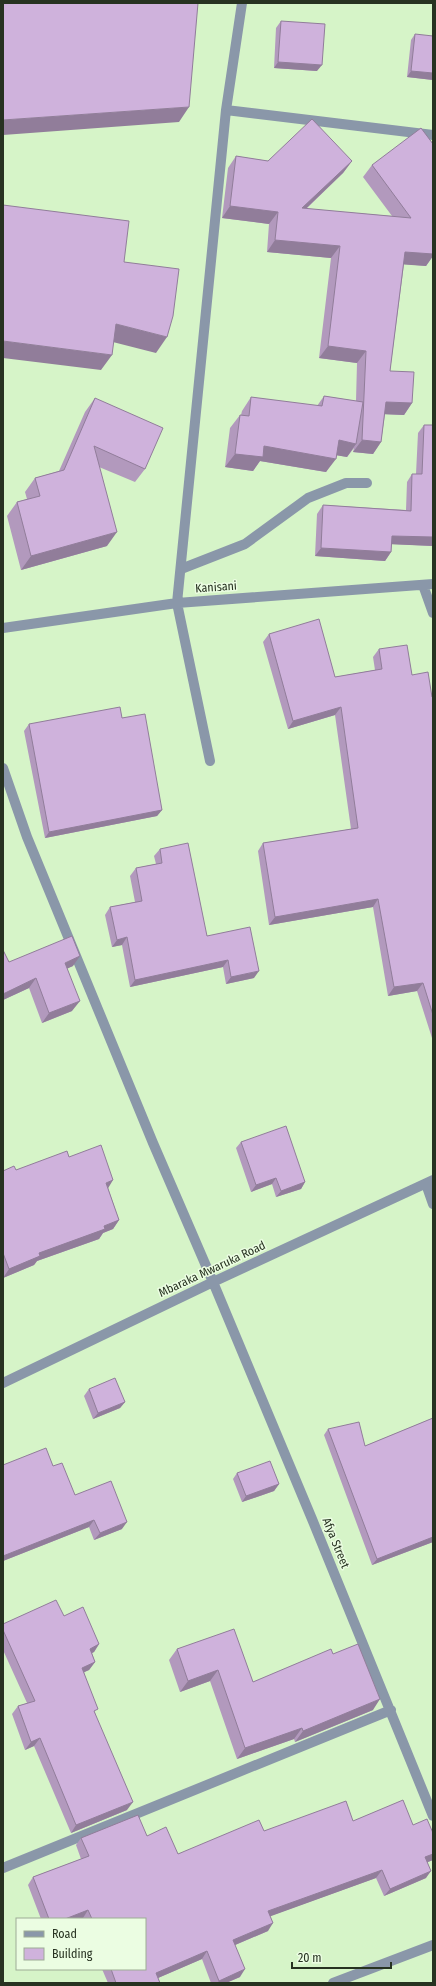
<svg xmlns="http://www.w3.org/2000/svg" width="436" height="1986" font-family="'Fira Sans Condensed',sans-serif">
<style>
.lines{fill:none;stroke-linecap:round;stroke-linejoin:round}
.street{stroke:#8a97a9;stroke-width:10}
.wall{fill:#b299bd}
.shaded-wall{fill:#917d9a}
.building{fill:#cfb2dc;stroke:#917d9a}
.labels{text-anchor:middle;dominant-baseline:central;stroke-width:3;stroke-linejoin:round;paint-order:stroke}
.street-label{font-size:12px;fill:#273221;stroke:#ebfde2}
</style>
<rect width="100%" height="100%" fill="#d6f4c8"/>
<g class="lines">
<!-- street -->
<path class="street" d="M226 110 433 135
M181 569 245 544 308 498 346 483H367
M423 585 433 613
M3 628 177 603 433 584
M210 761 177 603 226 110 242 3
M3 768 27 837 153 1143 213 1282 312 1519 433 1816
M426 1184 433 1204
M3 1383 213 1282 433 1180
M3 1868 391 1710
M333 1983 433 1945"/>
</g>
<!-- wall -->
<path class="wall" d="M281 21 317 71 274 68 276 28Z
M415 34 433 80 407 77 411 40Z
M433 144V256L426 266 404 264 390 371 412 403 404 415 385 414 381 442 373 454 353 452 354 448 347 457 336 455 326 472 260 461 253 471 225 467 230 428 240 415H241L242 411 251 397 317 406 324 396 356 401 357 363 319 358 331 258 267 252 269 224 222 218 228 168 236 156 268 161H352L343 173 306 209 392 216 363 177 372 165Z
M95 398 145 469 135 482 99 467 107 546 21 570 7 516 17 502 27 499 25 492 35 478 59 471 85 412Z
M424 425 433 546 392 544 391 552 385 561 315 556 317 514 323 505 406 510 407 482 412 474H416L418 433Z
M269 634 335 677 375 670 373 657 379 649 412 675 433 697V1038H432L417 991 388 996 373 907 269 925 258 851 263 843 351 829 335 715 288 729 263 642Z
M122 718 162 810 157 816 45 838 24 731 29 724Z
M160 849 207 936 254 978 226 984 223 967 130 987 122 945 112 947 105 915 110 907 135 902 130 876 136 868 156 864 154 856Z
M3 950 9 962 73 966 67 968 72 1011 42 1023 29 988 3 1000Z
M241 1142 305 1182 301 1189 276 1197 272 1184 251 1192 236 1148Z
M69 1157 108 1188 119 1220 113 1229 103 1233 99 1239 37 1261 34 1265 3 1278V1171L16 1170Z
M89 1389 125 1402 120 1408 93 1419 84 1396Z
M433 1418V1542L372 1565 324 1435 328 1429 365 1446Z
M3 1465 53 1466 75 1495 122 1529 94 1540 89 1527 3 1561Z
M237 1473 279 1484 274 1491 242 1502 233 1479Z
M64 1616 99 1644 94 1652 92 1653 95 1662 89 1670 84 1672 95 1713 127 1810 71 1833 34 1746 25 1750 12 1714 18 1706 27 1703 3 1650V1624Z
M177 1649 253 1682 333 1654 373 1710 295 1742 294 1739 237 1759 210 1681 180 1692 169 1660Z
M353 1821 413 1825 433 1833V1860L428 1862 426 1878 384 1896 376 1878 270 1916 268 1931 235 1945 240 1977 226 1983H211L202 1959 158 1978 160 1983H108L102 1969H145V1919H84L83 1918 80 1919H41L28 1885 33 1877 81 1859 76 1845 81 1838 147 1836 178 1854 264 1831Z"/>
<!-- shaded-wall -->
<path class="shaded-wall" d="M278 62 322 65 317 71 274 68Z
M411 71 433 73V80L407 77Z
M189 107 179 122 3 135V120Z
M352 161 343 173 294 220 302 208Z
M230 206 278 212 269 224 222 218Z
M275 240 340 246 331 258 267 252Z
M405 252 433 254V256L426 266 397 264Z
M116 324 167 337 156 353 105 340Z
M3 341 112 355 101 370 3 358Z
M328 346 366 351 357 363 319 358Z
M386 402 412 403 404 415 378 414Z
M339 440 356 444 347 457 329 454Z
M362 440 381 442 373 454 353 452Z
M264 446 336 459 326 472 260 461 253 471 225 467 235 454Z
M117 532 107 546 21 570 31 556Z
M392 536 433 537V546L386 544Z
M321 548 391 552 385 561 315 556Z
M341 707 335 715 288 729 293 721Z
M162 810 157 816 45 838 49 832Z
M378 899 373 907 269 925 275 917Z
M127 937 122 945 112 947 117 940Z
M80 956 73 966 58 973 65 963Z
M228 960 223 967 130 987 135 980Z
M259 971 254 978 226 984 231 977Z
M36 978 29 988 3 1000V994Z
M423 983 417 991 388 996 394 987Z
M80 1001 72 1011 42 1023 49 1013Z
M276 1178 272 1184 251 1192 256 1185Z
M113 1180 107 1190 106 1183Z
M305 1182 301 1189 276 1197 281 1191Z
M119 1220 113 1229 103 1233 99 1239 37 1261 34 1265 3 1278 9 1269 39 1253Z
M125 1402 120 1408 93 1419 98 1413Z
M279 1484 274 1491 242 1502 246 1496Z
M94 1520 89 1527 3 1561V1556Z
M127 1522 122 1529 94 1540 100 1533Z
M433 1537V1542L372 1565 377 1559Z
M99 1644 94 1652 84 1657 90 1649Z
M95 1662 89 1670 76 1676 82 1668Z
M218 1670 210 1681 180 1692 188 1681Z
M380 1699 373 1710 295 1742 303 1731Z
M302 1728 294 1739 237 1759 245 1748Z
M40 1738 34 1746 25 1750 31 1742Z
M133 1802 127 1810 71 1833 76 1825Z
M433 1854V1860L420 1865 425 1857Z
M382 1870 376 1878 263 1919 268 1911Z
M431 1871 426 1878 384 1896 390 1889Z
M88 1910 83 1918 80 1919H65Z
M273 1923 268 1931 228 1948 233 1940Z
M207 1951 202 1959 151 1981 156 1973Z
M245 1969 240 1977 226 1983H217L219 1981Z"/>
<!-- building -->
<path class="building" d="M3 3H198L189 107 3 120Z
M281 21 325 24 322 65 278 62Z
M415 34 433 36V73L411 71Z
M312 119 352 161 302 208 411 218 372 165 421 128 433 144V254L405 252 390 371 414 372 412 403 386 402 381 442 362 440 366 351 328 346 340 246 275 240 278 212 230 206 236 156 268 161Z
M3 205 129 221 124 262 179 269 173 316 167 337 116 324 112 355 3 341Z
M324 396 363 402 356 444 339 440 336 459 264 446 263 457 235 454 240 415 249 416 251 397 322 406Z
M95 398 163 428 145 469 94 446 117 532 31 556 17 502 40 496 35 478 64 470Z
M424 425H433V537L392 536 391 552 321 548 323 505 411 511 412 474H422Z
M319 619 335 677 382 669 379 649 407 645 412 675 428 672 432 697H433V1015L423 983 394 987 378 899 275 917 263 843 358 828 341 707 293 721 269 634Z
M120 707 122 718 145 714 162 810 49 832 29 724Z
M188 843 207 936 250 927 259 971 231 977 228 960 135 980 127 937 117 940 110 907 142 901 136 868 162 863 160 849Z
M72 936 80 956 65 963 80 1001 49 1013 36 978 3 994V950L9 962Z
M286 1126 305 1182 281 1191 276 1178 256 1185 241 1142Z
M101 1145 113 1180 106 1183 119 1220 104 1226 105 1229 39 1253 40 1256 9 1269 3 1253V1171L14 1166 16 1170 67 1151 69 1157Z
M115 1378 125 1402 98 1413 89 1389Z
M433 1418V1537L377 1559 328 1429 359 1422 365 1446Z
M46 1448 53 1466 62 1463 75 1495 111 1481 127 1522 100 1533 94 1520 3 1556V1465Z
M270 1461 279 1484 246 1496 237 1473Z
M56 1600 64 1616 83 1607 99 1644 90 1649 95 1662 82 1668 98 1709 94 1711 133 1802 76 1825 40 1738 31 1742 18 1706 35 1701 3 1630V1624Z
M234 1629 253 1682 331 1649 333 1654 358 1644 380 1699 303 1731 302 1728 245 1748 218 1670 188 1681 177 1649Z
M403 1800 413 1825 427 1819 433 1833V1854L425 1857 431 1871 390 1889 382 1870 268 1911 273 1923 233 1940 245 1969 219 1981 207 1951 156 1973 160 1983H116L111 1969H145V1919H92L88 1910 65 1919H49L33 1877 89 1856 81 1838 138 1815 147 1836 166 1827 178 1854 259 1820 264 1831 346 1801 353 1821Z"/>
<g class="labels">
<!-- street labels -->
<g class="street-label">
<text transform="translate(216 587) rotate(-4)">Kanisani</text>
<text transform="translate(212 1269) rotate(-25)">Mbaraka Mwaruka Road</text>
<text transform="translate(336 1543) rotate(68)">Afya Street</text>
</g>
</g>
<!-- border -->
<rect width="436" height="1986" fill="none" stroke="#273221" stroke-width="8"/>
<!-- legend -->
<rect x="16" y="1918" width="130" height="52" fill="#ebfde2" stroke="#9dac95"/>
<rect x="24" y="1931" width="20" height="6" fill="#8a97a9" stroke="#9dac95"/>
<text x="52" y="1938" font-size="12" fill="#273221">Road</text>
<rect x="24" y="1948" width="20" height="12" fill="#cfb2dc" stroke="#9dac95"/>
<text x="52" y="1958" font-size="12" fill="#273221">Building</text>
<!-- scale -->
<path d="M292 1962v6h99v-6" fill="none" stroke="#273221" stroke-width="2"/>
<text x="298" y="1962" font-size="12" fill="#273221" stroke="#ebfde2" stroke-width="3" paint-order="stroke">20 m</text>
</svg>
